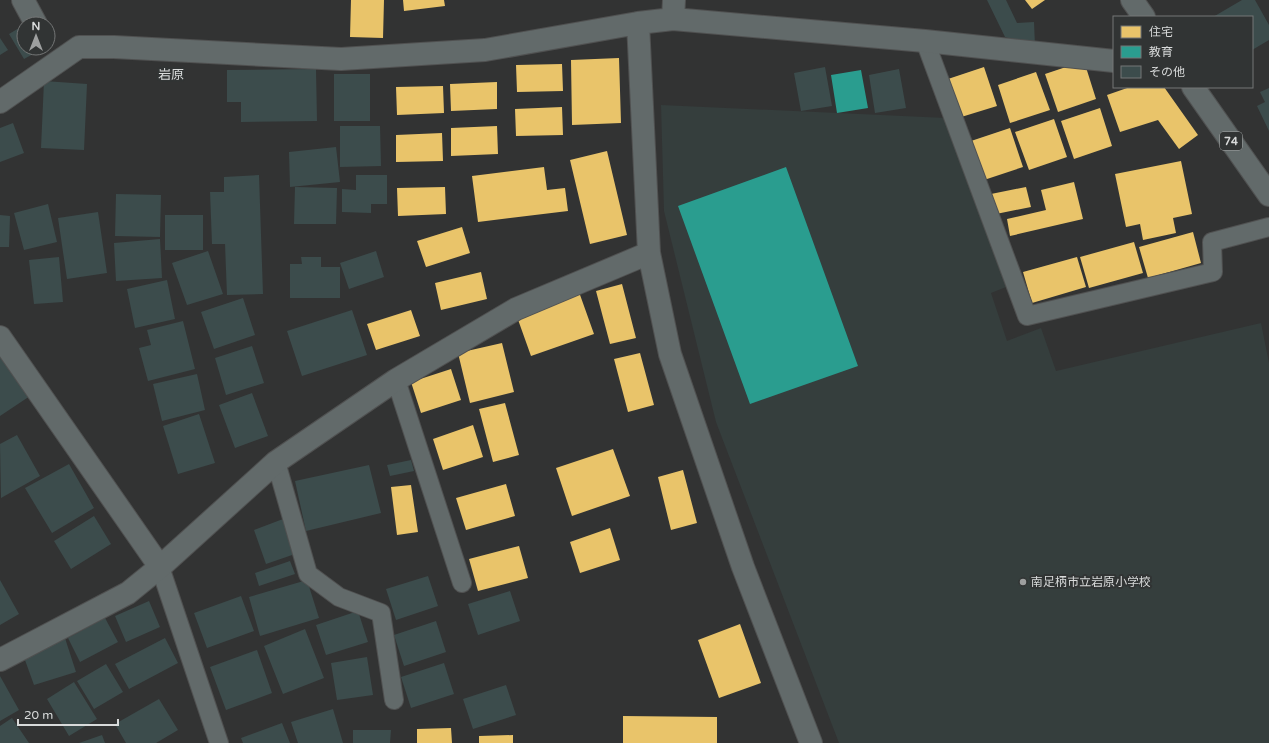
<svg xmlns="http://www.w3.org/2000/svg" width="1269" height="743" font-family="'Varela Round','Noto Sans JP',sans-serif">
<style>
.built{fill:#353e3d}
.homes{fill:#e9c46a}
.schools{fill:#2a9d8f}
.building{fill:#3c4c4c}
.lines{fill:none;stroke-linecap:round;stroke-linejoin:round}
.service-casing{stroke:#505151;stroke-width:20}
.minor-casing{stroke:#505151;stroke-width:24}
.primary-casing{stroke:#505151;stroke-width:24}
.service{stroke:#626a6a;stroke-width:18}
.minor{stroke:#626a6a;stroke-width:22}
.primary{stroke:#626a6a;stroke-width:22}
.poi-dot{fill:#9ea0a0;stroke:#313434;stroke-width:1.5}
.labels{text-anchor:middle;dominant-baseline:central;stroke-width:4;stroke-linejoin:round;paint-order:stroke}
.shield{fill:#313434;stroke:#a6a8a8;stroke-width:1}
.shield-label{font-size:11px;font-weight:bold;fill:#d8dada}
.poi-label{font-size:12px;fill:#d8dada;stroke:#313434;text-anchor:start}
.neighbourhood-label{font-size:13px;fill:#d8dada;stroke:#313434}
</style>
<rect width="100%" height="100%" fill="#323333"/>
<!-- built -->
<path class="built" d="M661 105 946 118 1006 287 991 293 1007 341 1041 328 1056 371 1261 323 1269 363V743H839L716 422 664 211Z"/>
<!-- homes -->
<path class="homes" d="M351 0H384L383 38 350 37Z
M403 0H444L445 6 404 11Z
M1025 0H1045L1032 9Z
M619 58 621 123 572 125 571 60Z
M1084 61 1096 99 1058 112 1045 74Z
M562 64 563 91 517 92 516 65Z
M984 67 997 106 958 118 945 80Z
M1036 72 1050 110 1010 123 998 85Z
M497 82V109L451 111 450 84Z
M443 86 444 113 397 115 396 87Z
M1130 87H1164L1198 135 1179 149 1158 120 1120 132 1107 95Z
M562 107 563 135 516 136 515 109Z
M1100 108 1112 146 1074 159 1061 121Z
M1054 119 1067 157 1029 170 1015 132Z
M497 126 498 154 451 156V128Z
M1010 128 1023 167 984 180 971 141Z
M442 133 443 161 396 162V135Z
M607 151 627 235 590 244 570 160Z
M1181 161 1192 214 1173 218 1176 233 1143 240 1140 224 1126 227 1115 174Z
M544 167 547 190 565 188 568 211 478 222 472 176Z
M1074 182 1083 219 1010 236 1007 219 1046 210 1041 190Z
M445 187 446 214 398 216 397 188Z
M1026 187 1031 207 996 214 991 194Z
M462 227 470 253 426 267 417 241Z
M1193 232 1201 263 1148 278 1139 247Z
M1134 242 1143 273 1089 288 1080 257Z
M1077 257 1086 287 1032 303 1023 272Z
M481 272 487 299 441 310 435 283Z
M622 284 636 338 610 344 596 291Z
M579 292 594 334 531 356 516 314Z
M411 310 420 336 376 350 367 324Z
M502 343 514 392 470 403 458 353Z
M640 353 654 405 628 412 614 359Z
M451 369 461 400 421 413 411 382Z
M505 403 519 455 493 462 479 409Z
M473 425 483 457 443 470 433 439Z
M613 449 630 496 572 516 556 468Z
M683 470 697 523 671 530 658 477Z
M506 484 515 516 466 530 456 498Z
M411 485 418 532 397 535 391 487Z
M610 528 620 560 580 573 570 542Z
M519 546 528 578 478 591 469 559Z
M740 624 761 683 719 698 698 640Z
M623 716 717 717V743H623Z
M451 728 452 743H417V729Z
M513 735V743H479V736Z"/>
<!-- schools -->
<path class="schools" d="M861 70 868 108 837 113 831 75Z
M786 167 858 366 750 404 678 206Z"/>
<!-- building -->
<path class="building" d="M987 0H1006L1017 23 1034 22 1035 46 1005 37Z
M1242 0H1255L1269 25V40L1252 50V17H1213Z
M24 25V48H44L24 59 9 34Z
M0 38 8 50 0 55Z
M825 67 832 106 801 111 794 73Z
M316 69 317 121 241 122V102H227V70Z
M899 69 906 108 875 113 869 75Z
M334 74H370V121H334Z
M44 81 87 84 84 150 41 148Z
M1269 88V131L1257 106 1265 102 1260 92Z
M13 123 24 153 0 162V128Z
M340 126H380L381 166 340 167Z
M336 147 340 182 290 187 289 152Z
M259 175 263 294 227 295 225 244H212L210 192H224V177Z
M356 175H387V204H371V213L342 212V189L356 190Z
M295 187 337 188 336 224H294Z
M116 194 161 195 160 237 115 236Z
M48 204 57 242 24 250 14 213Z
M98 212 107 273 67 279 58 218Z
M0 215 10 216 9 247H0Z
M165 215H203V250H165Z
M160 239 162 278 116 281 114 243Z
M208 251 223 294 187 305 172 263Z
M376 251 384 277 349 289 340 263Z
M59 257 63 302 34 304 29 260Z
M301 257H321V267H340V298H290V264H302Z
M167 280 175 319 135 328 127 289Z
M243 298 255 335 214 349 201 312Z
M352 310 367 355 302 376 287 331Z
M183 321 195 369 148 381 139 348 151 345 147 330Z
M252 346 264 383 226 395 215 358Z
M0 358H1L30 396 0 416Z
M197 374 205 410 162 421 153 384Z
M252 393 268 436 235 448 219 405Z
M199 414 215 463 178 474 163 426Z
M17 435 40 476 1 498 0 444Z
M411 460 414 471 390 476 387 465Z
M69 464 94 508 52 533 25 488Z
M369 465 381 513 306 531 295 481Z
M94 516 111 544 71 569 54 541Z
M283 519 295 554 266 564 254 530Z
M290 561 295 574 259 586 255 573Z
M428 576 438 606 396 620 386 589Z
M0 580 19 614 0 625Z
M307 580 319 618 260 636 249 597Z
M510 591 520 621 478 635 468 604Z
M241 596 254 631 207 648 194 613Z
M149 601 160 627 126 642 115 616Z
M358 611 368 642 326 655 316 625Z
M105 618 118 642 80 662 68 638Z
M436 621 446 652 404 666 394 635Z
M305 629 324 678 283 694 264 646Z
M64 635 76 672 34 685 21 649Z
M165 638 178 663 129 689 115 664Z
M257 650 272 693 226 710 210 667Z
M367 657 373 695 337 700 331 663Z
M444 663 454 694 411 708 401 677Z
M106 664 123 692 94 709 77 681Z
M0 676 19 710 0 721Z
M74 682 97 719 69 736 47 699Z
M506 685 516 715 473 729 463 699Z
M159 699 178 730 156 743H126L115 724Z
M333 709 343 743H298L291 722Z
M12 718 29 743H0V726Z
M282 723 290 743H243L241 738Z
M353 730H391L390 743H353Z
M102 735 105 743H79Z"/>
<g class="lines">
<!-- service casing -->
<g class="service-casing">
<path id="service" d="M925 41 1027 316 1213 272 1212 242 1269 227
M396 380 462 583
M276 462 308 574 339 597 381 613 394 700
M160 567 219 743"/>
</g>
<!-- minor casing -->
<g class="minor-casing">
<path id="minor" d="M23 0 36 24
M673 19 674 0
M638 23 649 253 670 354 743 567 811 743
M0 102 79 47H114L341 59 485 50 638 23 673 19 925 41 1114 61
M0 337 160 567
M0 660 128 593 160 567 276 462 396 380 516 309 649 253"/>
</g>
<!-- primary casing -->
<g class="primary-casing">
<path id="primary" d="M1132 0 1144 17
M1193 87 1269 195"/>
</g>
<!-- service -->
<use href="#service" class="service"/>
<!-- minor -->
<use href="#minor" class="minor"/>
<!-- primary -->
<use href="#primary" class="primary"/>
</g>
<!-- markers -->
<circle class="poi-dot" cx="1023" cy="582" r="4"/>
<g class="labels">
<!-- shield labels -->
<rect class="shield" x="1220" y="132" width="22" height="18" rx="3"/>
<g class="shield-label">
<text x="1231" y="141">74</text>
</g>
<!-- poi labels -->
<g class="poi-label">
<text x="1031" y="582">南足柄市立岩原小学校</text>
</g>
<!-- neighbourhood labels -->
<g class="neighbourhood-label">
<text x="171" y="75">岩原</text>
</g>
</g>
<!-- legend -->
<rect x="1113" y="16" width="140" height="72" fill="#313434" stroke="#747676"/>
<rect x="1121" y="26" width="20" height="12" fill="#e9c46a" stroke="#747676"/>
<text x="1149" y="36" font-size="12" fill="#d8dada">住宅</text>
<rect x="1121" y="46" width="20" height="12" fill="#2a9d8f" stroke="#747676"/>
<text x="1149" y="56" font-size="12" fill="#d8dada">教育</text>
<rect x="1121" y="66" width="20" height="12" fill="#3c4c4c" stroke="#747676"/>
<text x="1149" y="76" font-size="12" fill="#d8dada">その他</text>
<!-- north arrow -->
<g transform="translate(36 36)"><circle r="19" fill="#313434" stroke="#747676"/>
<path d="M0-3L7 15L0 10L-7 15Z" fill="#9ea0a0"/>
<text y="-6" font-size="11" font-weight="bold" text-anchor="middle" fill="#d8dada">N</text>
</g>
<!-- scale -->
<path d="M18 719v6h100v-6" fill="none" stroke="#d8dada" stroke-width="2"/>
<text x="24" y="719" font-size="12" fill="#d8dada" stroke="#313434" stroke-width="3" paint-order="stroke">20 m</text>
</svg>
